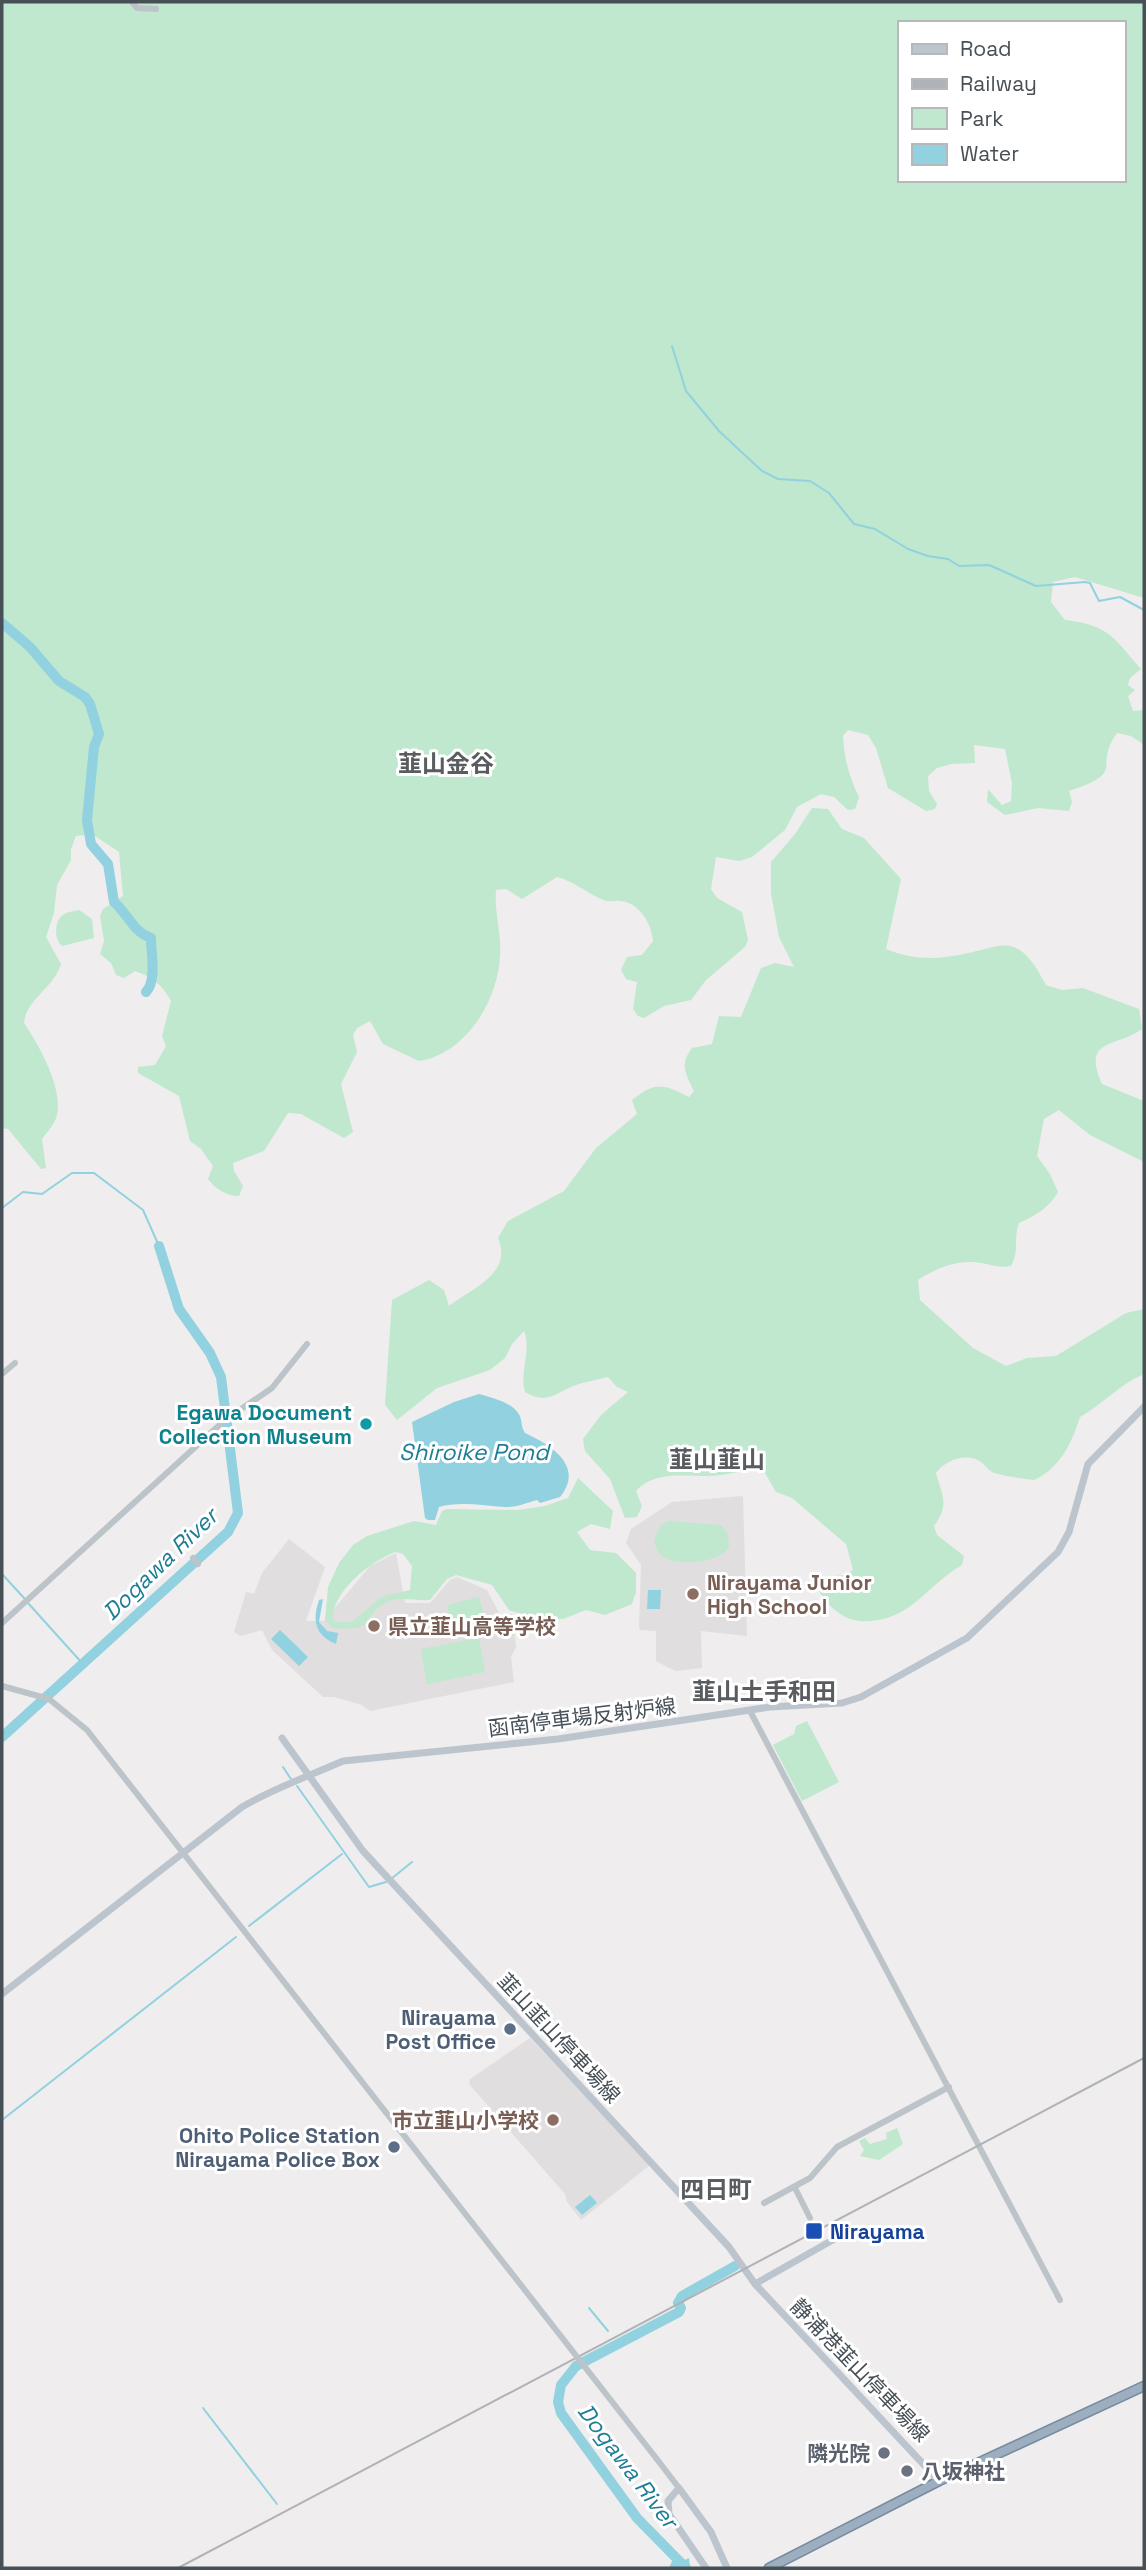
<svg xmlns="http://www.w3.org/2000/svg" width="1146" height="2570" font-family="'Space Grotesk','Noto Sans JP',sans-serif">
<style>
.education{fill:#e0dede}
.green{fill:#bfe8ce;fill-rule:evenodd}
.water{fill:#91d1e0}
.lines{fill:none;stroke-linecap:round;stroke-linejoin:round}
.stream{stroke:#91d1e0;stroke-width:2}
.river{stroke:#91d1e0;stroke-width:10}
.trunk-casing{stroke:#758ba1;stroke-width:11}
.tertiary{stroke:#bcc4ca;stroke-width:6}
.secondary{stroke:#bcc5ce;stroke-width:7}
.trunk{stroke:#9caebf;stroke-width:8}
.rail{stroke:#afb2b6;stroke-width:2}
.tertiary-bridge{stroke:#bcc4ca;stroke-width:6}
.culture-dot{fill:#0f9aa8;stroke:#fff;stroke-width:2.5}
.education-dot{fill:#8d6e63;stroke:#fff;stroke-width:2.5}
.service-dot{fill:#5c6f8a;stroke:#fff;stroke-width:2.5}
.transit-dot{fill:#1a4fb4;stroke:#fff;stroke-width:2.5}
.worship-dot{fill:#6b7280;stroke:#fff;stroke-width:2.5}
.labels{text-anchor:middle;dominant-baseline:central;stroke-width:6;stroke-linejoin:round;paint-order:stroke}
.culture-label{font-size:21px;font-weight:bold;fill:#0d838f;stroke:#fff;text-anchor:end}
.education-label{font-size:21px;font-weight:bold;fill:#785e54;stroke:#fff;text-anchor:start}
.street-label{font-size:21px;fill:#475057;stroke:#fff}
.service-label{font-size:21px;font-weight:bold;fill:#4e5e75;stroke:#fff;text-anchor:end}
.transit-label{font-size:21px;font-weight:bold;fill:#164399;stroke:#fff;text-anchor:start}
.worship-label{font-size:21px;font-weight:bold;fill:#5b616d;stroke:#fff;text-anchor:end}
.water-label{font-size:23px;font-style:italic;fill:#1d7d94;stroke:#fff}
.quarter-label{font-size:24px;font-weight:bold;fill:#5a5d60;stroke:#fff}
</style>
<rect width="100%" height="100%" fill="#efeded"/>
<!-- education -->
<path class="education" d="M743 1496 747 1636 701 1631 702 1668 676 1671 669 1668 656 1661V1631L640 1630 639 1626 641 1565 626 1543 631 1529 672 1502Z
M289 1539 325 1567 306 1621H324L370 1566 396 1553 405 1603H430L450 1580 457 1577 487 1590 500 1615 512 1614 516 1647 511 1657 514 1682 370 1711 362 1705 334 1697H323L272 1650 262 1630 240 1636 234 1632 246 1592 254 1594 262 1573Z
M530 2038 650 2165 581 2220 567 2202 565 2194 469 2084 470 2079Z"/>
<!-- green -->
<path class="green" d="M2 2H1144V598L1075 577 1053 582 1051 602 1065 620C1109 625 1114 638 1141 669L1130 678 1128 685 1135 690 1128 696 1133 711 1144 710V745L1131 736 1117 733C1092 768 1129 771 1069 791L1072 802 1069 811 1038 808 1005 815 987 802 988 789 1002 805 1011 801 1012 783 1005 749 974 745 975 763 951 764 937 768 928 776 929 791 937 804 935 809 926 811 888 788 876 748 868 735 848 730 843 736C844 758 849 777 859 797L855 809 848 810 834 797 821 794 797 807 785 830 752 857 739 861 716 857 711 889 717 898 742 912 748 940 745 947 706 980 691 1000 664 1006 644 1018 638 1016 633 1009 637 982 626 979 621 970 627 957 642 955 653 941C652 925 640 903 621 901 614 900 609 903 601 899 586 892 573 881 557 877L522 899 506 889 496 890C494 912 502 934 500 956 498 1000 466 1054 419 1061L383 1044 370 1021 357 1028 353 1035 357 1052 341 1084 353 1132 344 1138 301 1114 288 1113 264 1151 233 1163 234 1171 243 1186 239 1196C227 1196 215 1189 208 1179L213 1166 201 1149 190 1141 179 1096 138 1073V1067L155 1065 166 1046 162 1036 171 1001C162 984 152 977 135 971L124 978 116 975 111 963 100 954 104 941 100 916 103 909 123 896 119 852 92 834 76 836 71 849V860L57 885 54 913 46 937 61 964C54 988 26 999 24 1023 39 1045 63 1088 57 1115 55 1124 47 1132 42 1139L46 1168 41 1169 8 1129 2 1128ZM899 23H1123V180H899Z
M812 808 828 809 842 829 864 838 901 879 886 949C917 962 945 959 977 951 987 949 1000 944 1010 946 1028 950 1038 971 1046 985L1062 990 1083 988 1139 1009 1142 1029C1117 1048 1081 1037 1102 1084L1144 1101V1162L1090 1135 1059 1110 1044 1119 1037 1156 1050 1174 1058 1192C1049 1208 1035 1216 1019 1223 1013 1239 1020 1250 1011 1266 996 1269 986 1262 972 1262 953 1261 933 1270 918 1280L920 1300 973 1348 1006 1366 1027 1358 1056 1356 1126 1313 1144 1309V1374C1120 1384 1103 1404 1080 1417 1071 1444 1061 1467 1034 1480 1022 1479 1006 1476 994 1473 989 1471 986 1466 981 1462 967 1452 945 1460 936 1473 942 1495 950 1505 934 1526L937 1535 964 1556 962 1565C924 1587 909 1624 860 1621 841 1619 827 1605 818 1589L825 1577 845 1575 853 1570 846 1544 792 1498 776 1492 761 1466C745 1470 725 1476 707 1476 682 1476 654 1471 636 1491L642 1506 637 1517 625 1518 610 1479 585 1451 583 1439 601 1415 628 1392 617 1387 608 1377C596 1380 584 1382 573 1386 553 1395 547 1404 525 1392 519 1371 532 1351 524 1331L512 1344 505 1358 490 1370 437 1388 397 1420 385 1405 392 1300 429 1280 444 1290 449 1306C472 1288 513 1274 498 1238L508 1221 564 1191 596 1148 637 1114 632 1100C656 1081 663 1084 689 1097L694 1091C686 1074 679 1065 692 1048L712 1044 719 1016 741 1017 761 968 775 963 794 967 779 937 771 893V862L795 834Z
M79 910 92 919 94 938 62 946C54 940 54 921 63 915 67 912 74 911 79 910Z
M578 1478 613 1511 610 1529 591 1524 577 1532 590 1550 616 1553 636 1573V1592L632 1604 605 1615 586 1610 563 1619 535 1618 509 1610 492 1585 456 1575 447 1579 430 1600C417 1601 398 1596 387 1602 359 1616 379 1632 333 1628L325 1620 328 1587 339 1563 353 1545 367 1536 414 1521 436 1525 442 1511 447 1509 518 1510 545 1506 568 1498ZM395 1552 403 1554 412 1566 410 1590 381 1597 352 1622H335L332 1617C337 1587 369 1563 395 1552Z
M668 1521 721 1525 728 1534 729 1547C721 1563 675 1567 662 1556 657 1552 656 1547 654 1541L660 1526Z
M479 1597 486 1623 474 1630 460 1629 450 1617 447 1605Z
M479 1638 485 1672 427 1684 421 1649Z
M807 1721 839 1782 802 1801 773 1745 794 1734 796 1726Z
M897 2128 903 2144 879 2160 860 2156 864 2150 859 2141 865 2138 870 2144 887 2139 886 2133Z"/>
<!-- water -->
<path class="water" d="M479 1394C492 1398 513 1402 520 1416 522 1422 521 1427 525 1433 551 1445 585 1466 560 1497L540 1503 537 1500C526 1503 515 1508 504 1507 486 1506 459 1501 439 1507L435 1520H428L425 1518 412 1422 454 1402Z
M648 1590H661L660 1609H647Z
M323 1599 319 1622 327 1631 338 1633 336 1644C315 1635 312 1621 319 1600Z
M280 1630 308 1657 299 1666 271 1639Z
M590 2195 597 2203 582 2215 575 2207Z
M665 2547 685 2560 689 2558 690 2568H669L673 2559 663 2550Z"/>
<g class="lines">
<!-- stream -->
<path class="stream" d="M672 346 686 391 719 431 762 471 778 479 810 481 829 493 854 524 875 529 908 549 928 556 948 559 959 566 989 565 1036 586 1085 582 1090 583 1099 601 1120 597 1144 610
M2 1208 23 1192 42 1194 72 1173H94L143 1210 159 1246
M2 1574 25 1599
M28 1603 82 1663
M283 1767 291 1779
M297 1786 369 1887 386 1882
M391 1879 412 1862
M249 1926 342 1854
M2 2120 236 1937
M589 2308 608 2331
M203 2408 277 2504"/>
<!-- river -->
<path class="river" d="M2 623 30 647 59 681 85 697 90 704 99 734 94 747 87 820 91 844 108 864 114 902C128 914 133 932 151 938 151 954 157 980 146 992
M2 1737 228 1532 238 1513 221 1377 210 1353 179 1309 159 1246
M686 2568 637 2518 561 2413 558 2402 561 2385 576 2366 679 2312 681 2308 678 2303 682 2296 735 2266"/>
<!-- trunk casing -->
<g class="trunk-casing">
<path id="trunk" d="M769 2568 939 2481 1144 2386"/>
</g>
<!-- tertiary -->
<path class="tertiary" d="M132 2 137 8 156 9
M2 1374 15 1363
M193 1558 198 1564
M2 1623 225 1420 272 1388 307 1344
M2 1686 49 1699 87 1730 517 2280
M750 1711 1060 2300
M795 2188 810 2218
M764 2203 810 2178 837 2147 949 2087
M656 2458 679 2488"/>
<!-- secondary -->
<path class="secondary" d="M282 1738 363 1851 729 2247 755 2284 838 2237
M2 1994 242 1807C274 1788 309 1776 343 1761L558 1739 770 1707 842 1703 861 1697 967 1638 1058 1552 1069 1532 1088 1464 1144 1407
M755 2284 939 2481
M706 2568 669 2514 668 2501 679 2488 711 2532 727 2568"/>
<!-- trunk -->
<use href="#trunk" class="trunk"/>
<!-- rail -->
<path class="rail" d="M178 2568 1144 2058"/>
<!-- tertiary-bridge -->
<path class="tertiary-bridge" d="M517 2280 656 2458"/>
</g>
<!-- markers -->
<circle class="culture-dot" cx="366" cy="1424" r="7"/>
<g class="education-dot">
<circle cx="693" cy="1594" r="7"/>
<circle cx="374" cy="1626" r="7"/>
<circle cx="553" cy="2120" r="7"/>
</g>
<g class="service-dot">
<circle cx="510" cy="2029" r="7"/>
<circle cx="394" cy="2147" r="7"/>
</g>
<rect class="transit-dot" x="805" y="2222" width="18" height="18" rx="3.5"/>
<g class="worship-dot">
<circle cx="884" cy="2453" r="7"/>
<circle cx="907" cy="2471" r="7"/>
</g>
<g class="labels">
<!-- culture labels -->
<g class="culture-label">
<text x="352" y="1412">Egawa Document<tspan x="352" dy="24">Collection Museum</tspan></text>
</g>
<!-- education labels -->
<g class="education-label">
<text x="707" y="1582">Nirayama Junior<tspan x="707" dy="24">High School</tspan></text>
<text x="388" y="1626">県立韮山高等学校</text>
<text x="539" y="2120" text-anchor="end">市立韮山小学校</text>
</g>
<!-- street labels -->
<g class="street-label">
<text transform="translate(582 1717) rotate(-7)">函南停車場反射炉線</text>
<text transform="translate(559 2038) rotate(47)">韮山韮山停車場線</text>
<text transform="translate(860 2370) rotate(46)">静浦港韮山停車場線</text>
</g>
<!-- service labels -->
<g class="service-label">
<text x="496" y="2017">Nirayama<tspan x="496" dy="24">Post Office</tspan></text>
<text x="380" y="2135">Ohito Police Station<tspan x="380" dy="24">Nirayama Police Box</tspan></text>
</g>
<!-- transit labels -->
<g class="transit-label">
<text x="830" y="2231">Nirayama</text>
</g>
<!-- worship labels -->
<g class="worship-label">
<text x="870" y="2453">隣光院</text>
<text x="921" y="2471" text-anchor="start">八坂神社</text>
</g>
<!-- water labels -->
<g class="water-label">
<text x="474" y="1452">Shiroike Pond</text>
<text transform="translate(160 1564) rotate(-44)">Dogawa River</text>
<text transform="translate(628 2466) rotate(53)">Dogawa River</text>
</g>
<!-- quarter labels -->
<g class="quarter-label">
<text x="446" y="763">韮山金谷</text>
<text x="717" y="1459">韮山韮山</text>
<text x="764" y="1691">韮山土手和田</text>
<text x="716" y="2189">四日町</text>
</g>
</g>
<!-- border -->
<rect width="1146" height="2570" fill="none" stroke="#475057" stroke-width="7"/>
<!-- legend -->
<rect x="898" y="21" width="228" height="161" fill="#ffffff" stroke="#b5b9bc" stroke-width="2"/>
<rect x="912" y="44" width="35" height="10" fill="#bcc5ce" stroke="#b5b9bc" stroke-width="2"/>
<text x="960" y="56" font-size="21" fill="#475057">Road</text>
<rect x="912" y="79" width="35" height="10" fill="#afb2b6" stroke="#b5b9bc" stroke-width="2"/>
<text x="960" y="91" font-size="21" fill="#475057">Railway</text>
<rect x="912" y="108" width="35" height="21" fill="#bfe8ce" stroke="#b5b9bc" stroke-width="2"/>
<text x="960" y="126" font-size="21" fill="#475057">Park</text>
<rect x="912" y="144" width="35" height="21" fill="#91d1e0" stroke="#b5b9bc" stroke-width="2"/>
<text x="960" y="161" font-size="21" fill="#475057">Water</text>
</svg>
